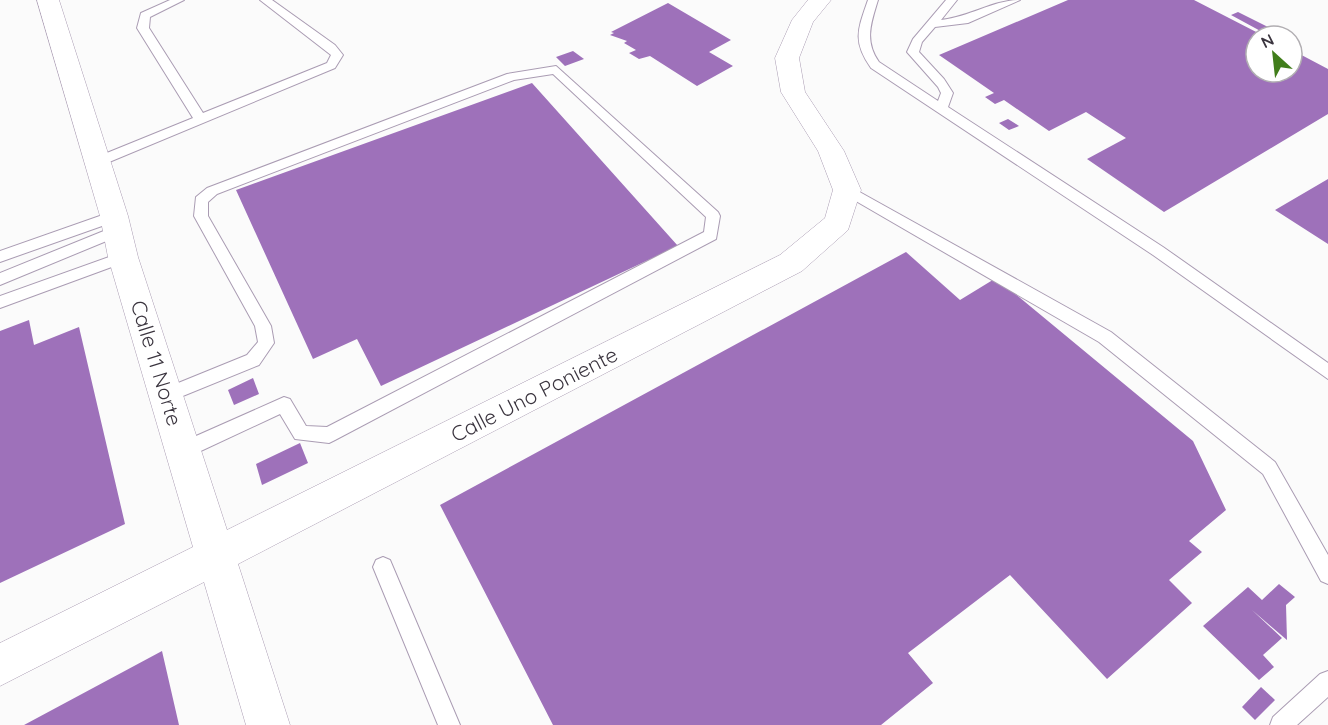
<svg xmlns="http://www.w3.org/2000/svg" width="1328" height="725" font-family="Quicksand,sans-serif">
<style>
.building{fill:#9e71ba}
.lines{fill:none;stroke-linecap:round;stroke-linejoin:round}
.lane-casing{stroke:#aa9cb3;stroke-width:2}
.secondary-casing{stroke:#aa9cb3;stroke-width:1}
.lane{fill:#fff;fill-rule:evenodd}
.secondary{fill:#fff;fill-rule:evenodd}
.labels{text-anchor:middle;dominant-baseline:central;stroke-width:4.5;stroke-linejoin:round;paint-order:stroke}
.street-label{font-size:21px;fill:#3b353f;stroke:#fff}
</style>
<rect width="100%" height="100%" fill="#fbfbfb"/>
<!-- building -->
<path class="building" d="M1068 0H1194L1264 36H1256V72H1292V50L1328 69V114L1164 212 1087 159 1126 138 1086 112 1049 131 1004 100 995 104 985 97 994 93 939 55Z
M668 3 731 40 709 52 733 66 697 86 650 56 639 59 629 53 636 50 624 43 627 41 610 35 614 33 611 32Z
M1238 12 1274 30 1266 34 1231 15Z
M573 51 584 59 565 66 556 57Z
M532 83 678 246 381 386 357 339 313 359 236 190Z
M1008 119 1019 126 1009 130 999 123Z
M1328 179V244L1275 210Z
M906 252 960 300 996 278 1193 441 1226 510 1189 541 1202 552 1169 580 1192 603 1107 679 1010 575 908 653 933 683 881 725H553L440 505Z
M29 320 34 345 79 327 125 524 0 583V331Z
M253 378 259 394 234 405 228 390Z
M300 443 308 463 262 485 256 464Z
M1279 584 1295 597 1286 605 1287 640 1252 610 1282 638 1263 655 1274 667 1259 680 1203 626 1248 587 1262 600Z
M162 651 179 725H24Z
M1261 687 1275 700 1255 720 1242 707Z"/>
<g class="lines">
<!-- lane casing -->
<g class="lane-casing">
<path id="lane" d="M170 0H184L150 17 149 28 203 113 327 63 331 55 260 0H272L335 45 343 55 335 68 102 165H92V159L193 118 137 28 141 13Z
M868 0H878C871 23 864 41 879 62L938 101 941 93 938 87 907 52 913 39 946 0H957L941 20C970 17 993 0 1020 0L968 23 935 27 922 42 919 52 944 79 953 93 948 107 1163 247 1328 363V379L1153 255 871 68C852 41 858 29 868 0Z
M556 66 718 212 720 216 716 239 335 440 329 443 295 439 280 414 190 456 184 458 178 456 175 450 178 444 284 397 290 399 306 426 327 427 704 232 706 217 553 74 514 80 217 194 208 202V216L271 326 274 343 259 365 173 400 167 402 161 400 158 395 161 390 247 355 258 342 255 326 194 216 196 197 207 188 507 74Z
M847 185 1111 332 1275 462 1328 555V584L1321 581 1263 474 1099 342 842 193 840 190Z
M114 211 121 216 119 220 0 262V251Z
M116 226 121 227 123 231 121 235 0 285V273Z
M123 252 128 253 130 257 128 261 0 308V296Z
M383 557 390 560 460 725H438L373 567 376 560Z
M1328 671V697L1297 725H1270L1273 717 1320 674Z"/>
</g>
<!-- secondary casing -->
<g class="secondary-casing">
<path id="secondary" d="M37 0H59L128 216 138 257 227 530 780 255 825 218 833 190 818 151 781 92 775 58 792 20 808 0H831L813 22 799 58 805 92 844 151 861 190 848 230 802 271 238 564 290 725H246L204 582 0 686V643L193 547 108 257 100 216Z"/>
</g>
<!-- lane -->
<use href="#lane" class="lane"/>
<!-- secondary -->
<use href="#secondary" class="secondary"/>
</g>
<g class="labels">
<!-- street labels -->
<g class="street-label">
<text transform="translate(157 363) rotate(73)">Calle 11 Norte</text>
<text transform="translate(534 394) rotate(-27)">Calle Uno Poniente</text>
</g>
</g>
<!-- north arrow -->
<g transform="translate(1274 54) rotate(333)"><circle r="28" fill="#ffffff" stroke="#b1aeb2" stroke-width="1.5"/>
<path d="M0-4.5L10 22L0 15L-10 22Z" fill="#417e1b"/>
<text y="-9" font-size="16" font-weight="bold" text-anchor="middle" fill="#3b353f">N</text>
</g>
</svg>
